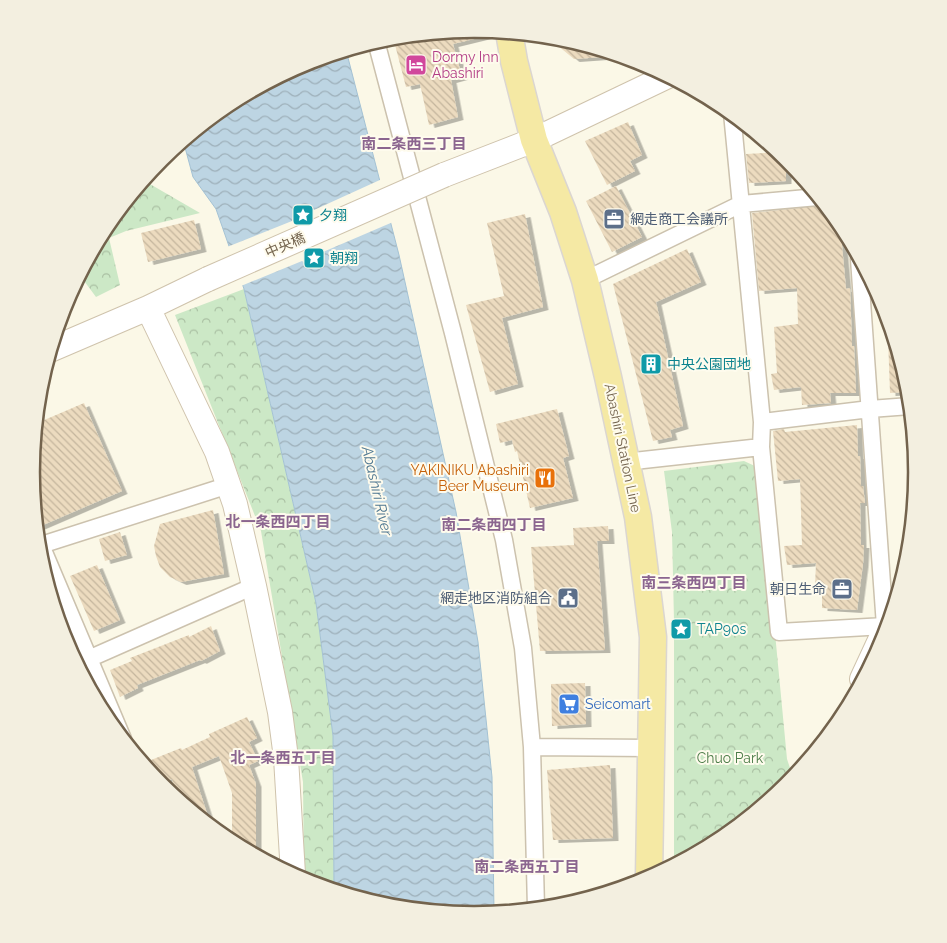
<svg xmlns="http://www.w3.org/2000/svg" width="947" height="943" font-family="Raleway,'Noto Sans JP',sans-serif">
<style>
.forest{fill:url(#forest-crowns)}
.water{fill:url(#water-waves);stroke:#a4c2d4}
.pier{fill:#fbf8e7}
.building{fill:url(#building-back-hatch);filter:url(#shadow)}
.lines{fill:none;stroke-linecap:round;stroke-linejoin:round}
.street-casing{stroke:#ccc2ae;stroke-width:19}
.secondary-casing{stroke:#cfc3ac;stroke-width:26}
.primary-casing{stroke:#dbd6d1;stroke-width:29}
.street{stroke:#fff;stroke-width:16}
.secondary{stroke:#fff;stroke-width:24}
.primary{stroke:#f5e9a4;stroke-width:26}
.secondary-bridge-casing{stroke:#cfc3ac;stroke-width:26;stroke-linecap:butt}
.secondary-bridge{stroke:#fff;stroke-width:24}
.labels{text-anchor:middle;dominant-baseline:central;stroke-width:4;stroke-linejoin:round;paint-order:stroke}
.hotel-label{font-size:14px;fill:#b23c85;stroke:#fefbed;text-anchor:start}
.culture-label{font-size:14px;fill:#0d838f;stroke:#fefbed;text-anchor:start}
.service-label{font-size:14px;fill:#4e5e75;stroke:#fefbed;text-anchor:end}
.street-label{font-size:14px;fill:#73634d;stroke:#fefbed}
.food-label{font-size:14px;fill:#c56008;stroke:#fefbed;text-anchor:end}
.shop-label{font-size:14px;fill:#366cbe;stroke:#fefbed;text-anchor:start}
.park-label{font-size:14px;fill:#4d7d49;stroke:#fefbed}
.neighbourhood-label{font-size:15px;font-weight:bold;fill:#8b658f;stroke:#fefbed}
.water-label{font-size:15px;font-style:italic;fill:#4f7892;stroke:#fefbed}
.rim{fill:none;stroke:#73634d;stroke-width:2.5}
</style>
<defs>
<pattern id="forest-crowns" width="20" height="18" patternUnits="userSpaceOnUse" patternTransform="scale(1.25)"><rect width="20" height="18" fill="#cce8c6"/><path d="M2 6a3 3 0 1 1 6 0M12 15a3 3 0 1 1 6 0" fill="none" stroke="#aac0a3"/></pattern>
<pattern id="water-waves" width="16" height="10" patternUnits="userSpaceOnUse" patternTransform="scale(1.25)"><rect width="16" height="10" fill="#bdd5e3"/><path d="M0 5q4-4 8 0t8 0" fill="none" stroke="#9eb0ba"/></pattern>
<pattern id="building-back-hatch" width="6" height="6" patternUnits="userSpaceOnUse" patternTransform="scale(1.25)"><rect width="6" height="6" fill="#ecdbbf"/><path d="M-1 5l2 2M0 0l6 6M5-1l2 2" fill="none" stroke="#c4b59d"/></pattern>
<filter id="shadow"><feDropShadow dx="5.5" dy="3" stdDeviation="0" flood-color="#0004"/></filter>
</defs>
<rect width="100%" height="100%" fill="#fbf8e7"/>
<!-- forest -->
<path class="forest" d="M143 180 200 213 126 231 109 238 120 285 96 297 79 274 106 225Z
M244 289 316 603 333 736 334 890 304 880 303 782 261 531 175 315Z
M744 461 757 467 763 507 787 759 793 777 786 785 719 840 674 864V621L672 532 664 471Z"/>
<!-- water -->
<path class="water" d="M346 50 399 255 456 512 478 642 492 777 494 912 473 914 387 906 334 890 333 736 316 603 244 289 216 209 193 177 183 140 228 103 304 62Z"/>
<!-- pier -->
<path class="pier" d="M382 179 393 222 323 252 321 259 308 265 302 261 241 286 227 247 292 221 294 213 308 207 314 210Z"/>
<!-- building -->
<path class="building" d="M474 29 489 30 490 35 453 44 462 77 451 80 458 117 429 125 420 84 406 87 393 37Z
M546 36 560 37 617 56 574 59Z
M628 122 642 155 630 161 635 171 607 185 585 141Z
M779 152 794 168H786V181L749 183 746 154Z
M616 186 642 237 612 252 586 201Z
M825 205 840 224 846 289 850 288 852 346H854L856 393H830L831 403 802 405 801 387 774 390 771 374 777 373 774 327 798 324 797 288 759 291 752 213Z
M525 214 543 307 502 318 518 384 490 392 466 305 504 296 487 223Z
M194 220 201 249 148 262 141 233Z
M687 249 701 282 656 302 683 426 670 430 672 437 653 441 613 284Z
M893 337 908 385V392L890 393 888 338Z
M84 403 122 491 36 528 31 471 35 424Z
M557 409 569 456 563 458 573 498 530 508 517 451 515 452 512 440 500 443 496 424Z
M857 425 858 456H860L861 486H863L865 503H860L861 545H864L863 564 857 610 822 608V585H815L816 563 787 565 784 546 802 545 800 479 778 481 773 431 784 429 785 432Z
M213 510 224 574 181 582 170 577 160 567 156 556 154 546 160 524Z
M608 526 609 541H597L605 650 540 651 531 547 574 545 573 528Z
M120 532 127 555 105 561 99 539Z
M97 565 120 620 94 631 70 576Z
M211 626 220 651 201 661 200 660 137 685 138 688 120 697 110 670 132 661 130 658 189 635V637Z
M585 683 586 724 552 726 551 684Z
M247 717 257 738 249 742 258 761 249 765 256 784V855L232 842V793L219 756 192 767 211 826 176 798 172 779 160 784 151 760 181 748 182 750 210 737 209 734Z
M610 765 613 838 553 840 547 770Z"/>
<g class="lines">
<!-- street casing -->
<g class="street-casing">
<path id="street" d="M376 41 453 333 504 540 523 648 532 747 536 908
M732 113 762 422 761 447 779 632 885 626 859 259
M585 280 741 204 818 197
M762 422 870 409 910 406
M625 462 761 447
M41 545 123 739
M38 546 229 485
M77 664 254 586
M532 747 650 748"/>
</g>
<!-- secondary casing -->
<g class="secondary-casing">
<path id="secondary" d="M444 175 534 140 668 76
M148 308 217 452 235 504 254 586 280 712 286 758 293 874
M50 350 148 308 208 279
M862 679 888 623"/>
</g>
<!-- primary casing -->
<g class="primary-casing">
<path id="primary" d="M509 32 514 61 534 140 563 212 585 280 608 377 638 517 653 637 649 877"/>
</g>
<!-- street -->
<use href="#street" class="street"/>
<!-- secondary -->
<use href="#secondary" class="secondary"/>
<!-- primary -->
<use href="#primary" class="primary"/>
<!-- secondary-bridge casing -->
<g class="secondary-bridge-casing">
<path id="secondary-bridge" d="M208 279 444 175"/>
</g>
<!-- secondary-bridge -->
<use href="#secondary-bridge" class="secondary-bridge"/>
</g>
<!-- icons -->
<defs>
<g id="hotel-square" transform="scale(1.125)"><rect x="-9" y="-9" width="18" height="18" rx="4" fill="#d1479c" stroke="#fefbed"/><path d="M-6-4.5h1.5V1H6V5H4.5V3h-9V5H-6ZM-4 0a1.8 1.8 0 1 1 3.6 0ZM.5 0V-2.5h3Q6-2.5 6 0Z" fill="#fff"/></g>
<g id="sight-square" transform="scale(1.125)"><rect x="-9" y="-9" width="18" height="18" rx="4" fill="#0f9aa8" stroke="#fefbed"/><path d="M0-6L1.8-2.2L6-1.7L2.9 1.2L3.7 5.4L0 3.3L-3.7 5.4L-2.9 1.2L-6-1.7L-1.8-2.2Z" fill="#fff"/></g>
<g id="office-square" transform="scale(1.125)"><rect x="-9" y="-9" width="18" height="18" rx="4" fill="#5c6f8a" stroke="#fefbed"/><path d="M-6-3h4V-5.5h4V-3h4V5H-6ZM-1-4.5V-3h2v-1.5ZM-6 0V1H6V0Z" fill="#fff"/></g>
<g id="building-square" transform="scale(1.125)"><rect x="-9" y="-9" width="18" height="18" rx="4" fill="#0f9aa8" stroke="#fefbed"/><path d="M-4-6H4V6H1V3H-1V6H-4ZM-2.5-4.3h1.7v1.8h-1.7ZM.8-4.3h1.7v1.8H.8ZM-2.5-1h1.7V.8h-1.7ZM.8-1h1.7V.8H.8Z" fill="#fff"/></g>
<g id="restaurant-square" transform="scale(1.125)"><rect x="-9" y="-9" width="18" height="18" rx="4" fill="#e8710a" stroke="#fefbed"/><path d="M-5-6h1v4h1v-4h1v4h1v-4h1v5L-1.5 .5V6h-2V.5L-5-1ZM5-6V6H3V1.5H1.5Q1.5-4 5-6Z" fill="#fff"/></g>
<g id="civic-square" transform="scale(1.125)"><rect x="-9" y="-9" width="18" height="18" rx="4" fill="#5c6f8a" stroke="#fefbed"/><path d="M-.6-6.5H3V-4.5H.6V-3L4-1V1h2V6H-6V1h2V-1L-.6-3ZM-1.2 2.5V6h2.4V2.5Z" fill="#fff"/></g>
<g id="supermarket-square" transform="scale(1.125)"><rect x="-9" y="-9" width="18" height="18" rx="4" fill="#3f7fe0" stroke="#fefbed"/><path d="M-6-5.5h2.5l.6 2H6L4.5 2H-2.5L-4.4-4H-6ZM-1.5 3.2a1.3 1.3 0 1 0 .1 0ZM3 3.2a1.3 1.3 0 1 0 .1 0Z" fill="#fff"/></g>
</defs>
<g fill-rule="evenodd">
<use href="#hotel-square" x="416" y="65"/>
<use href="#sight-square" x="303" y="215"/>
<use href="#office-square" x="614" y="219"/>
<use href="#sight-square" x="314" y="258"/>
<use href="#building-square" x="651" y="364"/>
<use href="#restaurant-square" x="545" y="478"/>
<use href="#office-square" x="842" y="589"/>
<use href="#civic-square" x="568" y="598"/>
<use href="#sight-square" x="681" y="629"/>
<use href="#supermarket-square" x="569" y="704"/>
</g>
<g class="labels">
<!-- hotel labels -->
<g class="hotel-label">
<text x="432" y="57">Dormy Inn<tspan x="432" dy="16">Abashiri</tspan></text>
</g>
<!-- culture labels -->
<g class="culture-label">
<text x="319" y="215">夕翔</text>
<text x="330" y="258">朝翔</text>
<text x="667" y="364">中央公園団地</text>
<text x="697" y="629">TAP90s</text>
</g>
<!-- service labels -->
<g class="service-label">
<text x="630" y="219" text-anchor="start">網走商工会議所</text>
<text x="826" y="589">朝日生命</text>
<text x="552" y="598">網走地区消防組合</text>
</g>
<!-- street labels -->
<g class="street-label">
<text transform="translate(285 245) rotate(-24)">中央橋</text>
<text transform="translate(623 448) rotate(78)">Abashiri Station Line</text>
</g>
<!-- food labels -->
<g class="food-label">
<text x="529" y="470">YAKINIKU Abashiri<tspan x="529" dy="16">Beer Museum</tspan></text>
</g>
<!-- shop labels -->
<g class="shop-label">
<text x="585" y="704">Seicomart</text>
</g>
<!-- park labels -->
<g class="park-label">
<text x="730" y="758">Chuo Park</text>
</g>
<!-- neighbourhood labels -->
<g class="neighbourhood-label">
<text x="414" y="144">南二条西三丁目</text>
<text x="278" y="522">北一条西四丁目</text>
<text x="494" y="525">南二条西四丁目</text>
<text x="694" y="583">南三条西四丁目</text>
<text x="283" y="758">北一条西五丁目</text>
<text x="527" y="867">南二条西五丁目</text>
</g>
<!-- water labels -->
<g class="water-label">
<text transform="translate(377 491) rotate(77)">Abashiri River</text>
</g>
</g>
<!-- crop -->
<path d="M0 0H947V943H0ZM40 472a434 434 0 1 1 868 0a434 434 0 1 1-868 0Z" fill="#f3efe0" fill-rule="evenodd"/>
<path class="rim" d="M40 472a434 434 0 1 1 868 0a434 434 0 1 1-868 0Z"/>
</svg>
